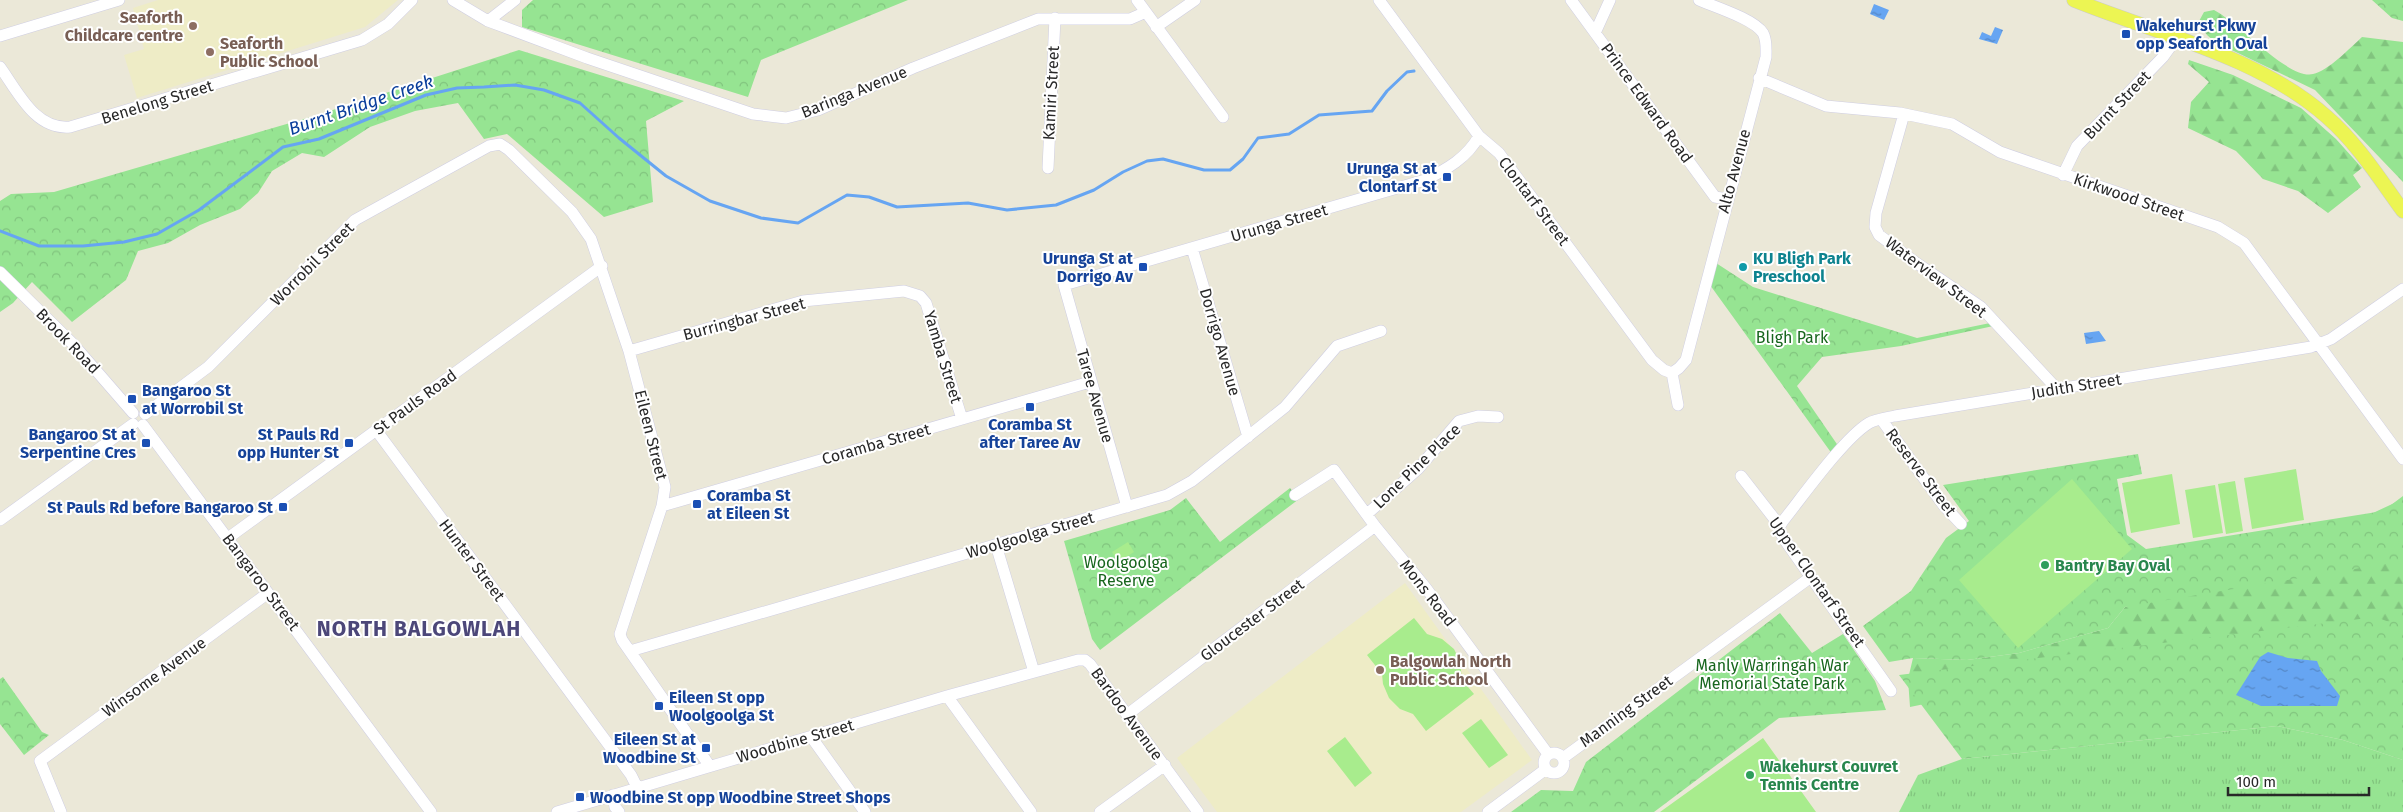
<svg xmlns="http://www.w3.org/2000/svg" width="2403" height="812" font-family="'Fira Sans',sans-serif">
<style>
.education{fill:#eeecc6}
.grass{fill:url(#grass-tufts)}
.forest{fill:url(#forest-firs)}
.park{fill:url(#park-crowns)}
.pitch{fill:#a8ec8d}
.water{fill:url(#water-ripples)}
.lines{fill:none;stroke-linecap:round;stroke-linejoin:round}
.stream{stroke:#66a5f2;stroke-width:3}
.minor-casing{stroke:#cfcee2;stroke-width:12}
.major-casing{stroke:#cbcbcb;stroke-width:15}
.minor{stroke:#fff;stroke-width:11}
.major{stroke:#ecf553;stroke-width:14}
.education-dot{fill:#8d6e63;stroke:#fff;stroke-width:2}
.transit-dot{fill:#1a4fb4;stroke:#fff;stroke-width:2}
.culture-dot{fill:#0f9aa8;stroke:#fff;stroke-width:2}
.leisure-dot{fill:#2e9e5b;stroke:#fff;stroke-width:2}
.labels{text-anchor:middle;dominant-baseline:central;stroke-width:4;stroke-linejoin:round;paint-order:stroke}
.education-label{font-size:16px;font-weight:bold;fill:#785e54;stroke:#fff;text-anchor:start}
.transit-label{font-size:16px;font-weight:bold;fill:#164399;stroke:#fff;text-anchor:end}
.street-label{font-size:16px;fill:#282828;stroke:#fff}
.culture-label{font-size:16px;font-weight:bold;fill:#0d838f;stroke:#fff;text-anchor:start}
.park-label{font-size:16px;fill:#17661d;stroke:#fff}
.leisure-label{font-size:16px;font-weight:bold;fill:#27864d;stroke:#fff;text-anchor:start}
.water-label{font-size:18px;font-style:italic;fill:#093e9b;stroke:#fff}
.district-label{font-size:21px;font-weight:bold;letter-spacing:1px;fill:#4c4779;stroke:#fff}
</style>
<defs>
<pattern id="grass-tufts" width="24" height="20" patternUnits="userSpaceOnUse" patternTransform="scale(1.25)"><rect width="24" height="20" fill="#96e492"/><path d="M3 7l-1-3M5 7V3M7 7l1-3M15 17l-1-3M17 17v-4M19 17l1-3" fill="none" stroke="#81c47e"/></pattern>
<pattern id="forest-firs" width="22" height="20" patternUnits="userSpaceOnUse" patternTransform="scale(1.25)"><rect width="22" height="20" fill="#96e492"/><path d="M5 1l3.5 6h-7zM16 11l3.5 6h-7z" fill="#81c47e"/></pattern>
<pattern id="park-crowns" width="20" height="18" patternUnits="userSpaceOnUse" patternTransform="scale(1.25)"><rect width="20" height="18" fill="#96e492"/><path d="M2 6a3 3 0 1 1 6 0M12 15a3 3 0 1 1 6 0" fill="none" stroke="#81c47e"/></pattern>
<pattern id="water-ripples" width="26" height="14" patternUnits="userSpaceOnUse" patternTransform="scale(1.25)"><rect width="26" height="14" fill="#66a5f2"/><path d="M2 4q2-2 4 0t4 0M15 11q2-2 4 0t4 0" fill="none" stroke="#5486c4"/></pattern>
</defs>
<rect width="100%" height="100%" fill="#ebe8d8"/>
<!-- education -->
<path class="education" d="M158 0H398L365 27 137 98 124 55 144 49 133 8Z
M1405 583 1532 760 1461 812H1217L1177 758Z"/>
<!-- grass -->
<path class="grass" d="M2277 726 2343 740 2403 760V812H1899L1918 775 1962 759Z"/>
<!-- forest -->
<path class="forest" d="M2214 10C2238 22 2288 80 2313 74 2328 71 2350 48 2362 37L2403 42V182L2315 90 2215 42 2207 35 2198 23 2204 12Z
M2189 60 2233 75 2301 108 2336 139 2362 168 2353 175 2361 187 2328 213 2298 191 2263 179 2236 151 2188 128 2191 102 2209 82 2188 64Z
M2403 499V760L2343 716 1944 700 1910 707 1908 679 1913 658 1967 660 2019 653 2108 628 2125 607 2317 539Z"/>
<!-- park -->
<path class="park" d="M533 0H908L761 60 748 97 522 27V10Z
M2372 0H2403V21L2392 18Z
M519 50 684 101 646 121 653 202 604 217 507 134 484 139 458 103 415 111 370 127 324 157 302 153 272 171 258 193 240 209 200 225 168 243 138 251 126 280 72 322 32 282 13 303 0 312V201L11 194 54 192 314 116Z
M1716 263 1753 287 1917 338 1995 322 1998 325 1901 346 1822 357 1797 386 1841 450 1835 458 1710 285Z
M2138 454 2142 474 2117 479 2127 535 2146 549 2383 511 2403 496V561L2125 607 2108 628 2019 653 1967 660 1913 658 1889 662 1863 626 1911 591 1946 538 1969 521 1943 485Z
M1290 488 1299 499 1100 650 1092 639 1064 541 1170 510 1186 498 1220 542Z
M2403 611V760L2343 740 2277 726 1962 759 1899 675 2376 617 2389 622Z
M1780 613 1812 653 1843 634 1875 681 1886 710 1779 718 1654 812H1511L1541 790 1573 791 1586 762Z
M3 677 42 732 49 735 24 755 0 724V679Z"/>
<!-- pitch -->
<path class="pitch" d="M2296 469 2304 520 2252 529 2244 478Z
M2172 474 2180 524 2131 533 2122 483Z
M2072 479 2132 549 2018 648 1959 580Z
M2235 481 2243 531 2226 534 2218 484Z
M2215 485 2223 533 2193 538 2185 490Z
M1128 542 1134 552 1118 562 1112 552Z
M1414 618 1427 634 1442 639 1454 649 1460 661 1462 680 1474 694 1426 731 1413 714 1400 709 1389 698 1383 684 1382 674 1367 655Z
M1481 719 1508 755 1489 768 1462 733Z
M1345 737 1372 773 1355 787 1327 751Z
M1763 738 1816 812H1660Z"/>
<!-- water -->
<path class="water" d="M1874 4 1889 10 1884 20 1870 14Z
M1995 27 2003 30 1997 44 1979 39 1982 32 1991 36Z
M2099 331 2106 341 2086 344 2084 333Z
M2268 652 2288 658 2317 661 2321 671 2340 696 2337 706H2261L2236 695 2260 657Z"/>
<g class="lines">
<!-- stream -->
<path class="stream" d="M0 231 39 246H83L124 242 157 234 199 210 283 147 319 139 426 95 457 88 484 87 515 85 544 90 580 103 619 138 666 176 710 201 761 218 798 223 847 195 869 197 897 207 968 203 1007 210 1056 205 1094 190 1123 172 1147 161 1163 159 1204 170H1230L1243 159 1258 138 1289 134 1319 115 1372 111 1387 91 1407 72 1414 71"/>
<!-- minor casing -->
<g class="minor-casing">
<path id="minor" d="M453 0 488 21 587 58 753 114 786 118 818 110 913 68 1038 19H1130L1146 12
M1137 0 1223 117
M1379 0 1479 136 1499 153 1652 360 1664 370 1672 373
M1571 0 1715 197 1727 199
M488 21 515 0
M1156 27 1195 0
M1595 33 1610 0
M0 36 119 0
M0 67C18 92 35 130 70 127L362 40 388 24 412 0
M1759 78 1826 106 1900 113 1952 124 2000 152 2218 227 2244 243 2403 459
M1904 114 1876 213 1875 227 1879 235 1915 262 1981 307 2057 389
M1048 168 1055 18
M2063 175 2077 146 2163 57 2176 39
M1192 248 1248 437
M0 272 73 344 133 413
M629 351 803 301 904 291 920 296 926 303 962 419
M1672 373 1679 368 1686 360 1766 57C1766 49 1767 40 1763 33 1754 19 1715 7 1699 0
M1672 373 1678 405
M145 414 208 367 355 220 489 146 500 144 509 150 572 212 591 239 629 351 665 487 662 506 620 634 622 640 709 765
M1881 419 1944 506 1961 524
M143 425 431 812
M376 430 631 775 637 787
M1741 476 1780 526V531L1784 539 1891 691
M1295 495 1334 470 1375 526 1426 588 1548 754
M662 506 1090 382
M1127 507 1064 285 1425 180C1447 169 1467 158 1479 136
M1367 514 1418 469 1459 421 1478 416 1498 417
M0 520 133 424
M1780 526 1783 521C1803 496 1844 438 1869 423 1876 419 1886 418 1895 416L2311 347 2331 339 2403 289
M228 538 602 266
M996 545 1034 672
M630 651 1167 495 1192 481 1285 407 1337 346 1381 331
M947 696 1031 812
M1128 714 1375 526
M812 738 865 812
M1544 763a10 10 0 1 1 20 0a10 10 0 1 1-20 0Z
M1563 758 1811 577
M613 795 615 807 619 812
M61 812 40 761 268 593
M557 812 947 696 1078 660H1085L1090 664 1198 812
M1100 812 1165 765
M1488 812 1546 769"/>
</g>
<!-- major casing -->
<g class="major-casing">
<path id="major" d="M2074 0C2158 34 2258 56 2327 117 2357 143 2379 178 2403 211"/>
</g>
<!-- minor -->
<use href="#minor" class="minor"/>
<!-- major -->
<use href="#major" class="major"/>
</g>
<!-- markers -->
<g class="education-dot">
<circle cx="193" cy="26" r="5"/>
<circle cx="210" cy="52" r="5"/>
<circle cx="1380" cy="670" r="5"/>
</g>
<g class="transit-dot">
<rect x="2121" y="29" width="10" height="10" rx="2.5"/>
<rect x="1442" y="172" width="10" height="10" rx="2.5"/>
<rect x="1138" y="262" width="10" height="10" rx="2.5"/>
<rect x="127" y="394" width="10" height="10" rx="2.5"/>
<rect x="1025" y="402" width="10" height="10" rx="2.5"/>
<rect x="141" y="438" width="10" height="10" rx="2.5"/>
<rect x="344" y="438" width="10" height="10" rx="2.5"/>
<rect x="692" y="499" width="10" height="10" rx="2.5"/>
<rect x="278" y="502" width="10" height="10" rx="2.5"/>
<rect x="654" y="701" width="10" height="10" rx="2.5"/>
<rect x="701" y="743" width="10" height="10" rx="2.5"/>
<rect x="575" y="792" width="10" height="10" rx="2.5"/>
</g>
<circle class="culture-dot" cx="1743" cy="267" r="5"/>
<g class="leisure-dot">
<circle cx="2045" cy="565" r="5"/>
<circle cx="1750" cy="775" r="5"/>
</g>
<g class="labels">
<!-- education labels -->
<g class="education-label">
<text x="183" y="17" text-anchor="end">Seaforth<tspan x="183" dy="18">Childcare centre</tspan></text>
<text x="220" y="43">Seaforth<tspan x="220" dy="18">Public School</tspan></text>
<text x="1390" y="661">Balgowlah North<tspan x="1390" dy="18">Public School</tspan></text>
</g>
<!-- transit labels -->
<g class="transit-label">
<text x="2136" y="25" text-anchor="start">Wakehurst Pkwy<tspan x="2136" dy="18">opp Seaforth Oval</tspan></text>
<text x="1437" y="168">Urunga St at<tspan x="1437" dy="18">Clontarf St</tspan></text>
<text x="1133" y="258">Urunga St at<tspan x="1133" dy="18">Dorrigo Av</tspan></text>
<text x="142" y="390" text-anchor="start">Bangaroo St<tspan x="142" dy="18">at Worrobil St</tspan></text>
<text x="1030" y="424" text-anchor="middle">Coramba St<tspan x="1030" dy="18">after Taree Av</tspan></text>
<text x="136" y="434">Bangaroo St at<tspan x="136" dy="18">Serpentine Cres</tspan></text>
<text x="339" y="434">St Pauls Rd<tspan x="339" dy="18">opp Hunter St</tspan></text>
<text x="707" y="495" text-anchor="start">Coramba St<tspan x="707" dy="18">at Eileen St</tspan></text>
<text x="273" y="507">St Pauls Rd before Bangaroo St</text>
<text x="669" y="697" text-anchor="start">Eileen St opp<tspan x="669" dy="18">Woolgoolga St</tspan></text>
<text x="696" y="739">Eileen St at<tspan x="696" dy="18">Woodbine St</tspan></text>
<text x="590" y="797" text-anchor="start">Woodbine St opp Woodbine Street Shops</text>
</g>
<!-- street labels -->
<g class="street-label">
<text transform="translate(854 92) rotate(-22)">Baringa Avenue</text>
<text transform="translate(1051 93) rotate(-87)">Kamiri Street</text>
<text transform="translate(157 102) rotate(-17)">Benelong Street</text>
<text transform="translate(1647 103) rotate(54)">Prince Edward Road</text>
<text transform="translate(2117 105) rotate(-46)">Burnt Street</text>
<text transform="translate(1734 171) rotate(-75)">Alto Avenue</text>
<text transform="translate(2129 197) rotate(19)">Kirkwood Street</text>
<text transform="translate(1534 201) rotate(53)">Clontarf Street</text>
<text transform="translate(1279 223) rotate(-16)">Urunga Street</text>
<text transform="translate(312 264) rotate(-45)">Worrobil Street</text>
<text transform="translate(1936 277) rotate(37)">Waterview Street</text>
<text transform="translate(744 319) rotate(-15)">Burringbar Street</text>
<text transform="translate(68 341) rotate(46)">Brook Road</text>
<text transform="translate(1220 342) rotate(74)">Dorrigo Avenue</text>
<text transform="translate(943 357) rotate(73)">Yamba Street</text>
<text transform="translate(2076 386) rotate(-9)">Judith Street</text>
<text transform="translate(1095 396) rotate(74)">Taree Avenue</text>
<text transform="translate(415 402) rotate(-36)">St Pauls Road</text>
<text transform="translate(651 435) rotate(76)">Eileen Street</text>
<text transform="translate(876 444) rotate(-16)">Coramba Street</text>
<text transform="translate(1417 466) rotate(-44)">Lone Pine Place</text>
<text transform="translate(1921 472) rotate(53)">Reserve Street</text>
<text transform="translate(1030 535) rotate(-16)">Woolgoolga Street</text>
<text transform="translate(472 560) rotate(53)">Hunter Street</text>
<text transform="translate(261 582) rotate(53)">Bangaroo Street</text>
<text transform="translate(1817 582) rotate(55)">Upper Clontarf Street</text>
<text transform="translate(1428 593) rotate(52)">Mons Road</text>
<text transform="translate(1252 620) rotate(-37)">Gloucester Street</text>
<text transform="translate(154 677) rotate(-36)">Winsome Avenue</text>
<text transform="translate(1626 711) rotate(-36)">Manning Street</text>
<text transform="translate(1127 714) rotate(54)">Bardoo Avenue</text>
<text transform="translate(795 741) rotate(-16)">Woodbine Street</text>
</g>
<!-- culture labels -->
<g class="culture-label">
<text x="1753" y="258">KU Bligh Park<tspan x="1753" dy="18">Preschool</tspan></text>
</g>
<!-- park labels -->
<g class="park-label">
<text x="1792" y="337">Bligh Park</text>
<text x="1126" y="562">Woolgoolga<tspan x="1126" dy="18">Reserve</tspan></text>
<text x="1772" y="665">Manly Warringah War<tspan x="1772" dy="18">Memorial State Park</tspan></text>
</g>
<!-- leisure labels -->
<g class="leisure-label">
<text x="2055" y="565">Bantry Bay Oval</text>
<text x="1760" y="766">Wakehurst Couvret<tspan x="1760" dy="18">Tennis Centre</tspan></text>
</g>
<!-- water labels -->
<g class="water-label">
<text transform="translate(361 105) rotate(-19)">Burnt Bridge Creek</text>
</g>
<!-- district labels -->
<g class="district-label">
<text x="419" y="629">NORTH BALGOWLAH</text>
</g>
</g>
<!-- scale -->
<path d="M2228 787v8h141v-8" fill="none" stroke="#282828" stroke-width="2.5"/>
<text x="2236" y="787" font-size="15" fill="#282828" stroke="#ffffff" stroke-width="4" paint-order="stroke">100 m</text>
</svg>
